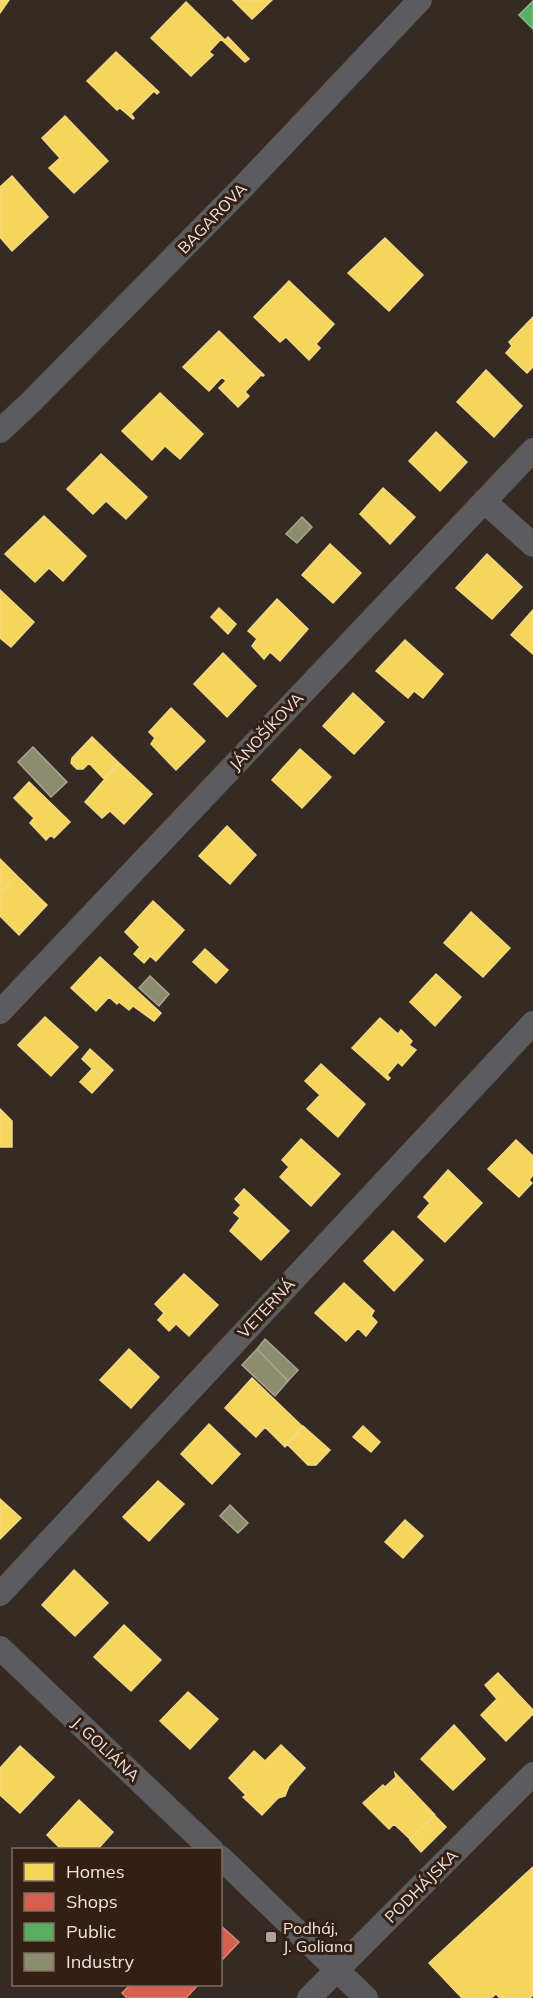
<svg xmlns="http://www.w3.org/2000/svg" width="533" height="1998" font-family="Mulish,sans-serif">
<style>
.homes{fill:#f6d55c;stroke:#f4d982;stroke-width:1.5}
.shops{fill:#d6604d;stroke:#de8778;stroke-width:1.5}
.public{fill:#5aae61;stroke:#87be86;stroke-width:1.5}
.industry{fill:#8c8c6e;stroke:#aaa68f;stroke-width:1.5}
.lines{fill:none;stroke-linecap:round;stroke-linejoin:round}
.minor{stroke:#5c5b5d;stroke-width:24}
.poi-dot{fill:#b0a29c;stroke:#331f14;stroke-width:2}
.labels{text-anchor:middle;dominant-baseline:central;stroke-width:6;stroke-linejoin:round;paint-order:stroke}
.street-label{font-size:16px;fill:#f1e3dc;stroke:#331f14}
.poi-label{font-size:16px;fill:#f1e3dc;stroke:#331f14;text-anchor:start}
</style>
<rect width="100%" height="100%" fill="#362a24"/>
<!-- homes -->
<path class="homes" d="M0 0H9L0 13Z
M233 0H272L252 19Z
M186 2 225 40 228 37 249 59 245 62 221 39 209 52 213 55 191 76 151 38Z
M116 52 159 92 157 94 154 91 131 114 134 118 133 119 120 108 117 110 87 81Z
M65 116 108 161 74 193 49 168 60 158 42 138Z
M12 176 48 217 12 251 0 237V187Z
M385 238 423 275 389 311 348 273Z
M289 281 334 324 316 344 320 348 309 360 286 337 280 342 254 317Z
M533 317V367L527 373 506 353 512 346 509 342Z
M219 331 264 375 263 376 261 375 245 392 249 396 238 407 219 388 226 381 222 377 209 391 183 367Z
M486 370 522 406 494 437 457 402Z
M160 393 203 434 180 459 165 446 152 460 122 431Z
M436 432 467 462 440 491 409 461Z
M101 454 147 497 126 519 106 501 93 514 67 489Z
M383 488 415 517 390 544 360 514Z
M44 516 86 556 63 581 49 568 35 582 5 554Z
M330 544 361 573 333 603 302 575Z
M487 554 522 587 492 619 456 588Z
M0 590 34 622 11 647 0 638Z
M277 599 308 629 280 661 270 652 264 659 252 646 257 639 248 631Z
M219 608 236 624 228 634 211 617Z
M533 610V654L511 635Z
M405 640 443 674 423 698 414 691 408 698 376 671Z
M223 653 256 686 227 717 194 684Z
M353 693 384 722 354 754 323 726Z
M171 708 205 741 176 770 151 744 155 738 149 732Z
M92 737 119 763 104 779 89 763 83 769H77L71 763 72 758Z
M300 749 331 777 302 808 272 780Z
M119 763 152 794 124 824 110 811 102 818 85 802Z
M29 782 70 822 54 838 51 835 46 840 30 823 34 818 14 798Z
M227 826 256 855 230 884 199 856Z
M0 859 17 876 0 893Z
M17 876 47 905 19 935 0 916V893Z
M153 901 184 930 156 961 150 956 144 963 134 954 140 947 125 932Z
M471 912 510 948 483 977 444 943Z
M205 949 228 970 216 983 193 962Z
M100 957 161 1013 154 1021 133 1006 129 1010 119 1002 117 1004 109 997 96 1011 71 988Z
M436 974 461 997 435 1026 410 1002Z
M45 1017 78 1047 51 1076 18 1045Z
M380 1018 398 1034 401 1030 412 1041 409 1045 416 1050 402 1066 398 1062 387 1075 390 1078 388 1080 352 1048Z
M90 1049 113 1070 104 1080 82 1059Z
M321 1064 365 1104 338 1137 307 1109 320 1095 305 1081Z
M92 1069 104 1080 92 1093 80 1082Z
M0 1109 12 1121V1147H0Z
M301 1139 340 1174 311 1206 280 1177 289 1167 282 1160Z
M516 1140 533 1156V1175L529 1180 532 1183 519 1197 488 1169Z
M448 1170 482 1203 445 1242 418 1217 430 1203 424 1197Z
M244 1189 289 1231 261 1260 230 1231 240 1218 234 1213 241 1205 235 1199Z
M393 1231 423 1260 394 1291 364 1261Z
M184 1274 218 1305 189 1336 176 1324 169 1331 158 1320 164 1313 155 1304Z
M344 1283 374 1311 371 1316 377 1322 366 1336 358 1328 346 1341 315 1313Z
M129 1349 159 1377 131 1408 100 1380Z
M252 1378 303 1427 285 1447 265 1427 256 1437 225 1408Z
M209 1424 240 1454 212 1484 181 1454Z
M303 1426 330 1450 316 1465H308L287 1444Z
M363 1426 380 1442 371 1452 353 1437Z
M158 1481 184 1504 149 1541 123 1517Z
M0 1499 21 1518 0 1539Z
M405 1520 423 1536 403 1558 385 1542Z
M74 1570 108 1603 75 1636 42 1605Z
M124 1625 161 1660 131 1691 94 1657Z
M498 1673 533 1710V1714L506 1741 481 1715 497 1699 485 1685Z
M188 1692 218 1719 190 1749 160 1721Z
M454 1725 485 1759 453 1790 421 1759Z
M281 1745 305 1768 289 1786 285 1796 278 1798 262 1815 243 1797 246 1795 229 1778 254 1751 265 1761Z
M20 1746 54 1777 20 1813 0 1795V1768Z
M395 1773 435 1815 410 1839 394 1824 389 1829 363 1803 383 1785 385 1787 396 1777Z
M79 1800 113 1832 97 1850H62L47 1835Z
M434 1815 446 1827 421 1852 410 1840Z
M533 1867V1995L530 1998H500L496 1994 491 1998H462L429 1963Z"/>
<!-- shops -->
<path class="shops" d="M220 1925 239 1942 220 1962Z
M131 1984H199L186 1998H127L122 1993Z"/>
<!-- public -->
<path class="public" d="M533 1V29L519 15Z"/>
<!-- industry -->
<path class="industry" d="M302 517 312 527 297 543 286 534Z
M33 747 67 782 51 797 18 762Z
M150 976 169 994 159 1006 139 988Z
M265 1339 298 1370 288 1381 257 1349Z
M257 1349 288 1381 275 1396 242 1365Z
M230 1505 248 1523 238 1533 220 1516Z"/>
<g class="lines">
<!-- minor -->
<path class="minor" d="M0 431 31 402 242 188 420 0
M484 501 533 545
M0 1012 533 450
M0 1594 533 1023
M0 1648 212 1850
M220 1857 366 1998
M309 1998 533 1774"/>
</g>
<!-- markers -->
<rect class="poi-dot" x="265" y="1931" width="12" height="12" rx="3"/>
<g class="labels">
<!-- street labels -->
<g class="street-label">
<text transform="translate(212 218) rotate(-46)">BAGAROVA</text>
<text transform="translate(266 731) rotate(-47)">JÁNOŠÍKOVA</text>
<text transform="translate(266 1308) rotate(-47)">VETERNÁ</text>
<text transform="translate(106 1749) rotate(43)">J. GOLIÁNA</text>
<text transform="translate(421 1886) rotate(-45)">PODHÁJSKA</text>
</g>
<!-- poi labels -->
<g class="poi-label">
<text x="283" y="1928">Podháj,<tspan x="283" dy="18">J. Goliana</tspan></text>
</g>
</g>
<!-- legend -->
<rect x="12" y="1848" width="210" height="138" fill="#331f14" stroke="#7f6d64" stroke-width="1.5"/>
<rect x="24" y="1863" width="30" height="18" fill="#f6d55c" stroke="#7f6d64" stroke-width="1.5"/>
<text x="66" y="1878" font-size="18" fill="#f1e3dc">Homes</text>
<rect x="24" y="1893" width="30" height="18" fill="#d6604d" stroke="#7f6d64" stroke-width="1.5"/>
<text x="66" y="1908" font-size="18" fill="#f1e3dc">Shops</text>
<rect x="24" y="1923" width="30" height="18" fill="#5aae61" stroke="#7f6d64" stroke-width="1.5"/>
<text x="66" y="1938" font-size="18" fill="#f1e3dc">Public</text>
<rect x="24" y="1953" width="30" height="18" fill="#8c8c6e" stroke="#7f6d64" stroke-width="1.5"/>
<text x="66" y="1968" font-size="18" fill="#f1e3dc">Industry</text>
</svg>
